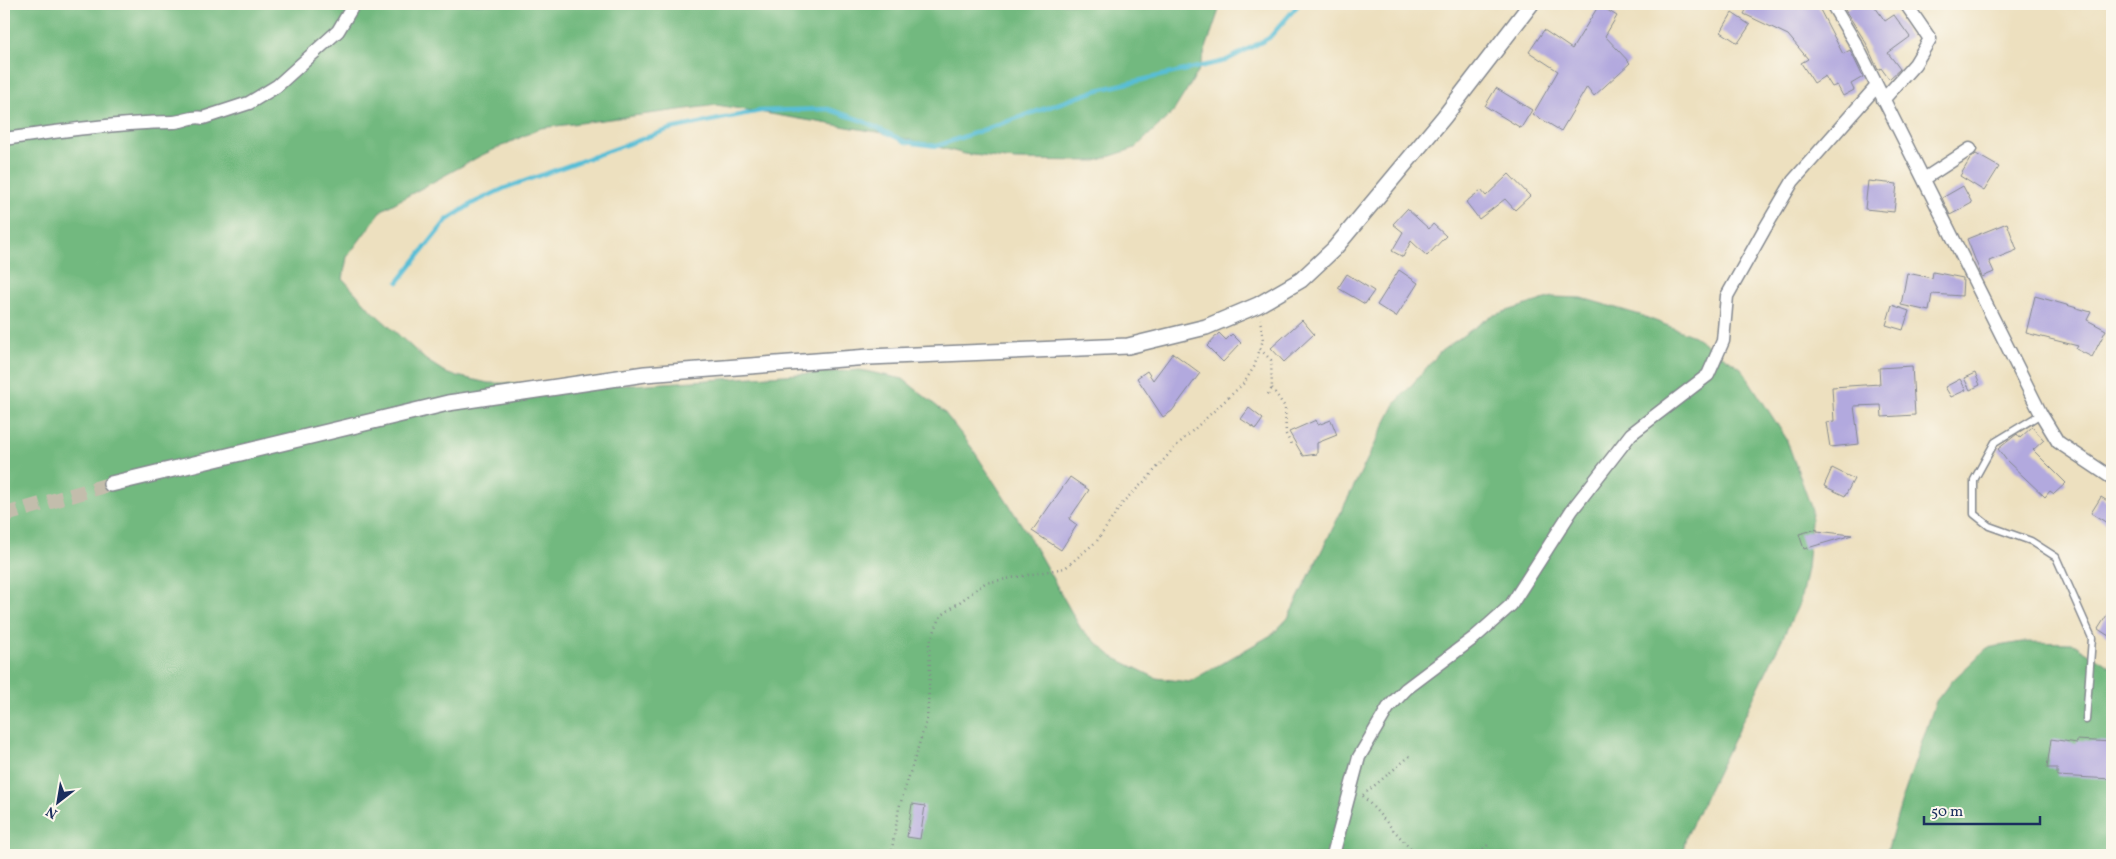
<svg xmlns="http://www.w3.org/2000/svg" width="2116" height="859" font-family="Vollkorn,serif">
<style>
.forest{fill:#72b97f;stroke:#46746e}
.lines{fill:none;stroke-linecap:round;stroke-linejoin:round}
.stream{stroke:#58bed6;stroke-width:4.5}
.building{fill:#b2a9de}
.tertiary-tunnel{stroke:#c3bdac;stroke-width:15;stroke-dasharray:15 8;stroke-linecap:butt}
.service-casing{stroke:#84888e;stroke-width:9}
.minor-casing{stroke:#84888e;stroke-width:15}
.tertiary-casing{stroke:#84888e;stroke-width:18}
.path{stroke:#84888e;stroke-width:2.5;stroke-dasharray:1 4;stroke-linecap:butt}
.service{stroke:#fff;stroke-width:6}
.minor{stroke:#fff;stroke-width:12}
.tertiary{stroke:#fff;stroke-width:15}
</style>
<rect width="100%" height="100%" fill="#fbf7ec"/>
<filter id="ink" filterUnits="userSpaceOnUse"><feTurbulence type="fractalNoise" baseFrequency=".02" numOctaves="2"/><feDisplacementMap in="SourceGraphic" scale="10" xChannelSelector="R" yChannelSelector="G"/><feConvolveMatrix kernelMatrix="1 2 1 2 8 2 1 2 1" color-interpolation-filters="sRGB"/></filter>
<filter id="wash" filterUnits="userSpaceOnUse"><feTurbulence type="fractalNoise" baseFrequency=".0096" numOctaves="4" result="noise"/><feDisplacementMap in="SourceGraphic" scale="20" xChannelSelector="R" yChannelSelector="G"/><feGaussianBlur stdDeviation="1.12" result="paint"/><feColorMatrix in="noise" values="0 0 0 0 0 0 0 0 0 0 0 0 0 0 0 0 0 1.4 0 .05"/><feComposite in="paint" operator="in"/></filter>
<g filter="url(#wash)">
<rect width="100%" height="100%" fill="#ede0bf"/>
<!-- forest -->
<path class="forest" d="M4 4H1221L1198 72 1173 112 1135 148 1096 161 1015 160 965 154 883 133 717 105 541 128 480 156 382 210 347 257 343 279 369 308 426 360 448 374 488 383 633 385 860 370 903 379 944 412 972 448 1027 533 1081 629 1113 657 1156 678 1189 682 1273 634 1288 618 1395 404 1441 351 1491 316 1552 297 1582 298 1640 315 1694 336 1741 368 1786 438 1812 510 1807 568 1800 602 1686 837 1682 855H4Z
M2022 642 2072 643 2112 668V855H1886L1902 800 1936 701 1951 682 1987 648Z"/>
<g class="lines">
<!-- stream -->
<path class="stream" d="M398 282 447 220 473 203 505 188 670 129 760 111 828 109 863 121 906 142 937 146 1098 90 1225 61 1269 38 1299 4"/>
</g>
<g id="blocks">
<!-- building -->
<path class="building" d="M1749 4H1817L1843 54 1850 50 1863 77 1851 84 1854 90 1843 96 1837 85 1832 87 1825 76 1814 83 1801 63 1808 59 1788 35 1744 14Z
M1853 4H1873L1885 21 1894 15 1910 37 1888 53 1900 69 1889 79 1881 68 1878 70 1866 43 1845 10Z
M1599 5 1617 16 1605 36 1630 63 1594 96 1587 87 1561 131 1533 114 1558 71 1529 52 1544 30 1572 49Z
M1732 13 1750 25 1738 43 1721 32Z
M1496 88 1532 110 1521 128 1485 106Z
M1976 154 1999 167 1984 191 1960 176 1970 159Z
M1509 174 1530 196 1515 210 1505 199 1479 219 1466 202 1481 190 1486 196Z
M1868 181 1897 184 1894 212 1865 209Z
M1963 186 1972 203 1950 215 1942 198Z
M1407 209 1429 229 1433 224 1446 236 1427 256 1411 241 1403 257 1392 251 1403 232 1393 224Z
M2007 223 2017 250 1989 261 1994 272 1982 277 1967 239Z
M1399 270 1418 283 1396 317 1377 305Z
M1933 272 1963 278 1962 296 1932 294 1929 311 1901 305 1907 273 1932 278Z
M1347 274 1374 291 1365 304 1338 288Z
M2035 296 2091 312 2087 320 2106 330 2092 357 2076 349 2078 346 2026 333Z
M1892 305 1909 311 1903 330 1886 325Z
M1302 320 1314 334 1284 362 1271 348Z
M1219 333 1226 340 1232 334 1241 343 1223 362 1207 346Z
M1173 353 1200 373 1172 411 1163 417 1137 378 1147 371 1153 380Z
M1912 366 1915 415 1882 417 1881 405 1854 406 1859 444 1830 447 1826 422 1834 421 1832 387 1880 384 1879 368Z
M1975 373 1980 385 1970 390 1964 378Z
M1960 379 1966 390 1951 397 1945 387Z
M1249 408 1263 419 1256 429 1241 419Z
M1316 420 1318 425 1331 420 1337 435 1317 443V454L1303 456 1289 432Z
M2032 427 2044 440 2033 450 2066 483 2054 494 2050 491 2045 497 2007 461 1998 449 2017 434 2020 438Z
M1832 468 1854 479 1845 496 1824 486Z
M1070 477 1089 490 1069 519 1077 525 1061 550 1032 531Z
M2101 497 2112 504V526L2091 513Z
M1817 529V531L1852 535 1804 549 1799 534Z
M2112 607V638L2098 629Z
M2051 739 2077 743V740L2112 742V779L2057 776V768H2047Z
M912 804 925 806 920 839 907 837Z"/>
</g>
</g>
<g filter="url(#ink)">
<use href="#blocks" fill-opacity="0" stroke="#84888e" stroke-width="1"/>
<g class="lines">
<!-- tertiary-tunnel -->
<path class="tertiary-tunnel" d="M4 515 111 484"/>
<!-- service casing -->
<g class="service-casing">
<path id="service" d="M2041 414 1995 442 1974 480V514L1989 526 2031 541 2056 557 2092 638 2086 720"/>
</g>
<!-- minor casing -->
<g class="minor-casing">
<path id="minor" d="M1832 4 1857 46 2041 414 2058 442 2112 478
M1883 100 1915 64 1930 39 1906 4
M4 139C60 131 116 123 173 122 183 122 193 115 203 118L249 103 277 86 338 31 354 4
M1924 179 1970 149
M1333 855 1359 757 1388 708 1406 689 1475 637 1511 605 1572 510 1631 434 1708 375 1723 341 1727 296 1764 230 1793 181 1876 87"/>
</g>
<!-- tertiary casing -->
<g class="tertiary-casing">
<path id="tertiary" d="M111 484 448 403 645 374 869 357 1128 346 1206 327 1258 305 1301 280 1334 249 1444 117 1531 4"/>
</g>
<!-- path -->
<path class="path" d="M1260 349 1271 360 1272 388 1267 396
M1272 388 1285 407 1286 434 1292 446
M1363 795 1410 756
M1363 796 1416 855
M891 855 899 808 927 719 930 674 929 644 941 616 985 583 1065 568 1097 541 1124 501 1147 479 1174 448 1244 383 1254 367 1263 340 1260 319
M1475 855 1488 845"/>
<!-- service -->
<use href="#service" class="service"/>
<!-- minor -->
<use href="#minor" class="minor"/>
<!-- tertiary -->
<use href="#tertiary" class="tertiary"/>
</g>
</g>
<!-- margin -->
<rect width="2116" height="859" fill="none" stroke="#fbf7ec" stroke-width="20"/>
<!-- north arrow -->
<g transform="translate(58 802) rotate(211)" stroke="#fbf7ec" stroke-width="4" paint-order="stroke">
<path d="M0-4L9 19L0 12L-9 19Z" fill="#1b2f5e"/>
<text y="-8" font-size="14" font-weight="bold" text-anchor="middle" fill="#1b2f5e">N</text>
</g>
<!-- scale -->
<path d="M1924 816v8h116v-8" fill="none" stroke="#1b2f5e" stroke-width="2.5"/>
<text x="1931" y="816" font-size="15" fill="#1b2f5e" stroke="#fbf7ec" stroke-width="4" paint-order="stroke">50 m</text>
</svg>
